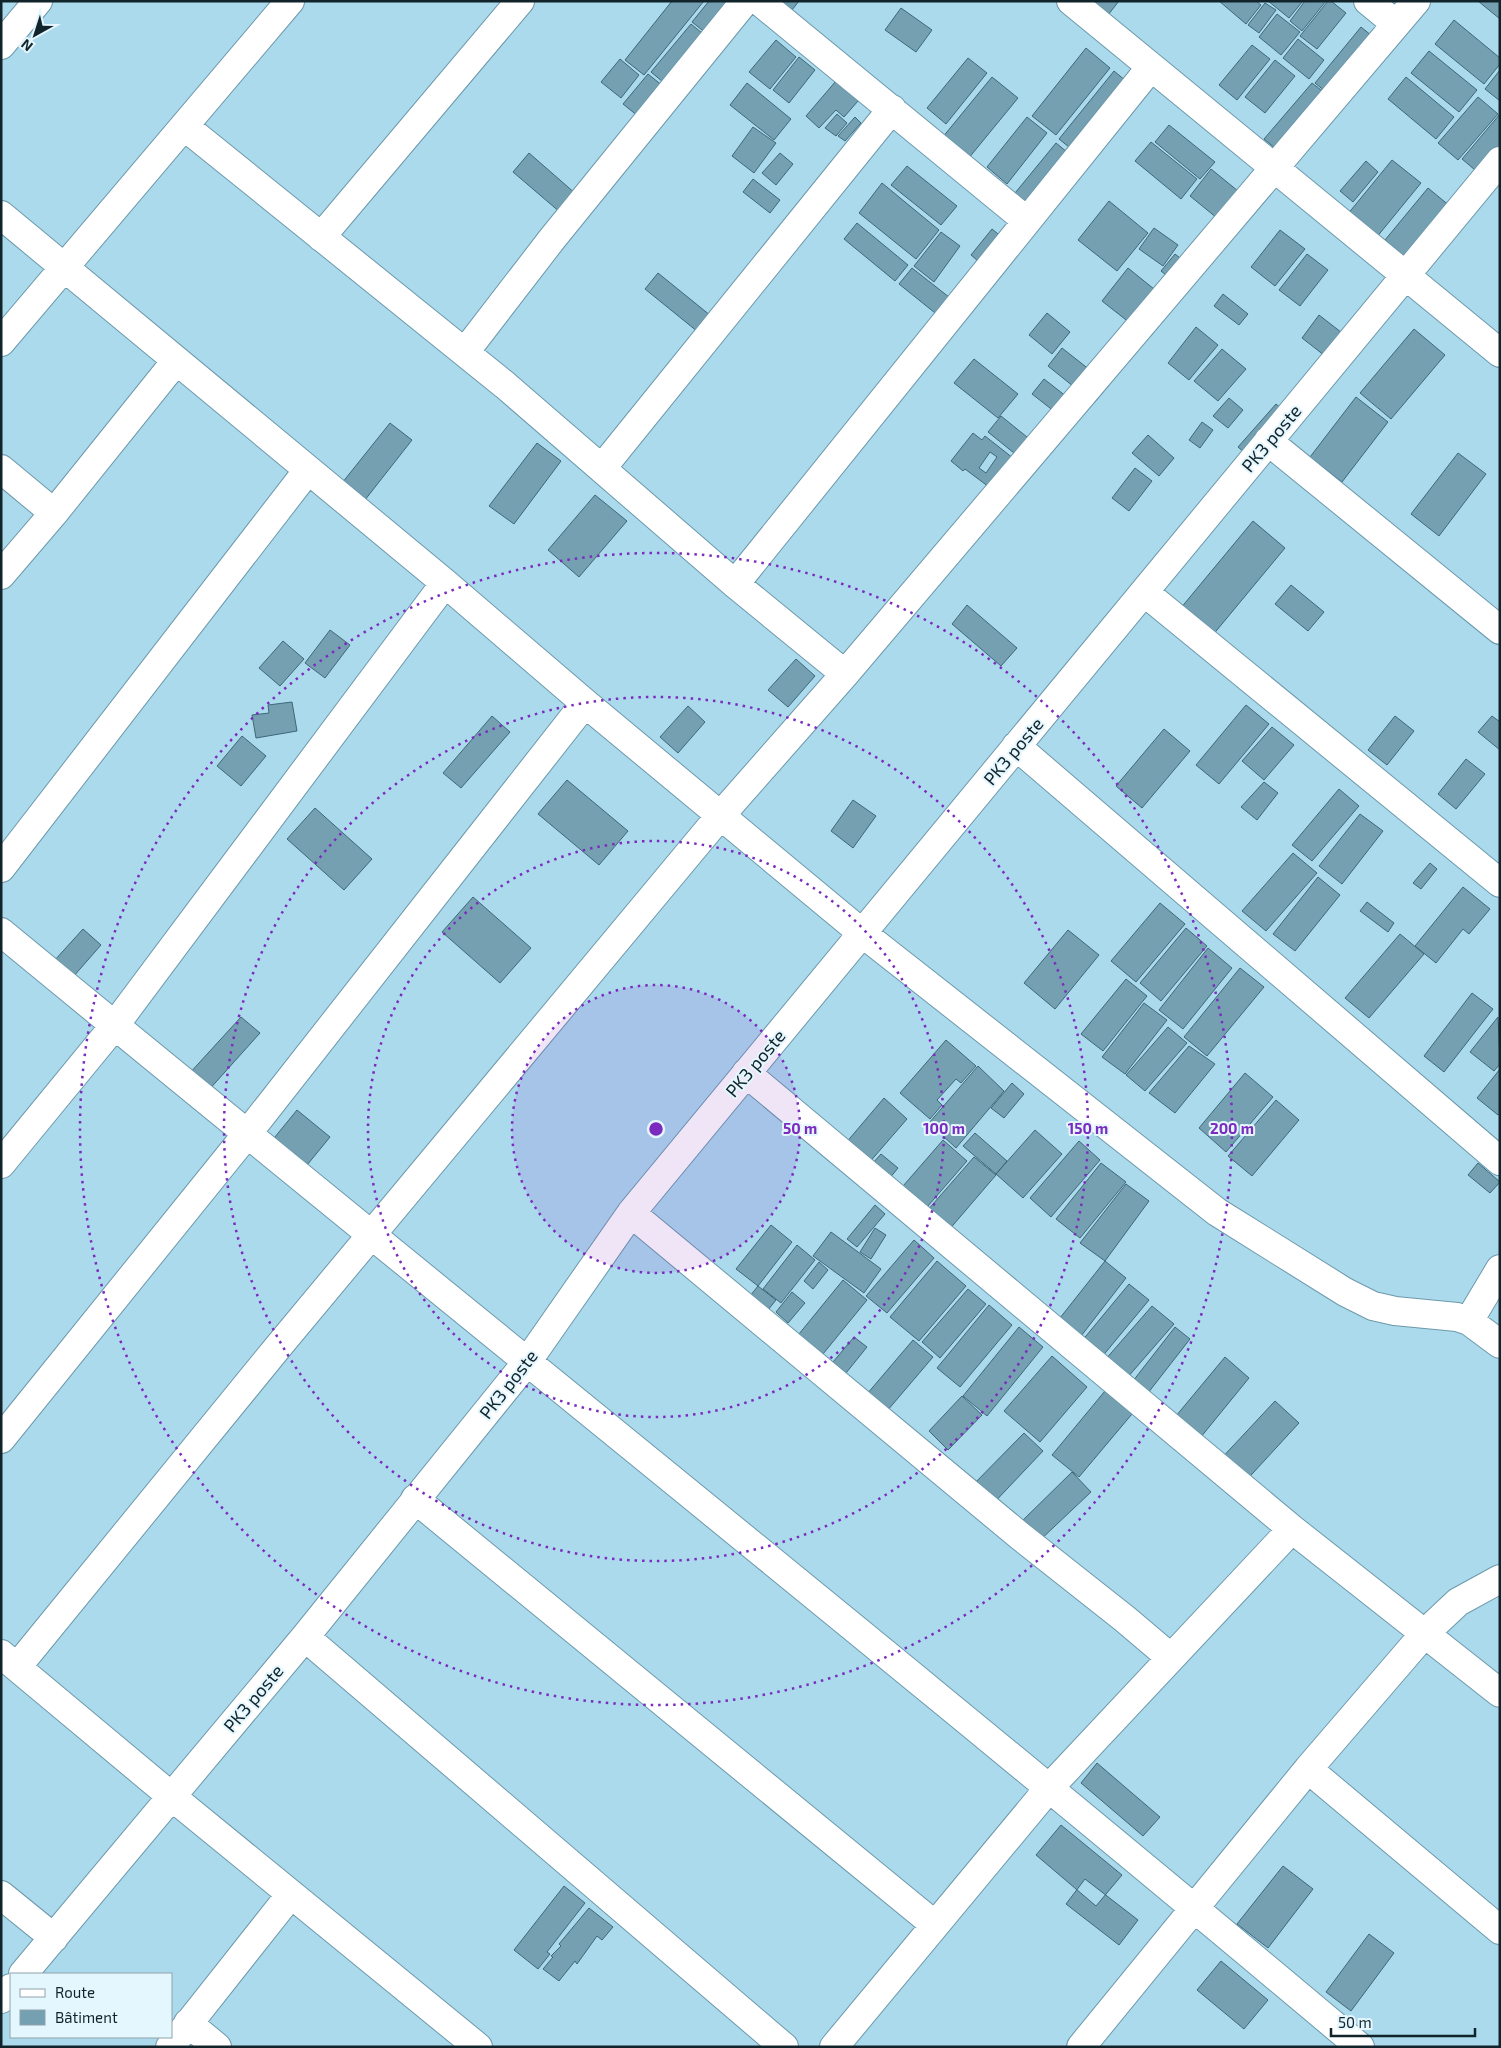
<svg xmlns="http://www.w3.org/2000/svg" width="1501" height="2048" font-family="'Exo 2',sans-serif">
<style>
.building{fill:#74a0b2;stroke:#3d6879;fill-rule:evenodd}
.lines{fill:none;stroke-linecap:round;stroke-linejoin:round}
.minor-casing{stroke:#6c99ab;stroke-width:30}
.minor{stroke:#fff;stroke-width:28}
.ring{fill:none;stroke:#7b2cbf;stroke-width:2.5;stroke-dasharray:2.5 5}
.labels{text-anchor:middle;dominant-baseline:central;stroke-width:4;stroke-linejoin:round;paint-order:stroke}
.street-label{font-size:18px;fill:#12242b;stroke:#e4f6fe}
.centre{fill:#7b2cbf;stroke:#e4f6fe;stroke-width:2.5}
.ring-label{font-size:15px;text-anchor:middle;font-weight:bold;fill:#7b2cbf;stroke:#e4f6fe;stroke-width:4;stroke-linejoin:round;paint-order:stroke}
</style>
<rect width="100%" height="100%" fill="#acdaed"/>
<!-- building -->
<path class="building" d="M672 1H704L644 75 625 60Z
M709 1H727L722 46 692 22Z
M781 1H799L792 10Z
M1091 1H1119L1108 15Z
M1219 1H1256L1261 5 1246 24Z
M1268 1H1303L1289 18Z
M1305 1H1326L1302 31 1290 21Z
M1328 1H1331L1346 13 1317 49 1300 36Z
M1478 1H1498L1500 3V19Z
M1265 3 1276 10 1259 33 1248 25Z
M901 8 932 30 916 52 885 30Z
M1277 14 1300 32 1281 55 1259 37Z
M1454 20 1500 58V64L1484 84 1435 44Z
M691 24 720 48 681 97 651 72Z
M1361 27 1377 40 1331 96 1315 83Z
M1298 39 1324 60 1309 79 1283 58Z
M776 40 796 57 770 89 749 72Z
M1252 45 1270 59 1237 100 1219 85Z
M1086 48 1110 68 1056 135 1032 116Z
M1429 51 1477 90 1459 112 1411 73Z
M799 57 815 70 789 103 773 90Z
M968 58 987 73 946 124 927 108Z
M620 59 639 75 621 98 601 82Z
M1275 60 1295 76 1265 113 1245 97Z
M1500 70V101L1485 89Z
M1114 71 1144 96 1089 163 1059 139Z
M648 74 679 99 654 129 623 104Z
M992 77 1018 98 968 159 942 138Z
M1406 77 1454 117 1436 139 1388 99Z
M836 81 858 101 844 117 836 110 819 128 806 116Z
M747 83 791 119 774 140 730 105Z
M1312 83 1330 97 1282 154 1264 139Z
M1478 97 1498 114 1458 160 1438 143Z
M837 114 847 123 836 136 825 128Z
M1500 114V167L1488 181 1462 159Z
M855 117 861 123 845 141 838 136Z
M1027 117 1047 133 1007 184 987 167Z
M1169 125 1215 162 1200 179 1155 142Z
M753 127 776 143 754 173 732 156Z
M1151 142 1197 179 1181 199 1135 161Z
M1056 143 1084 166 1043 217 1015 193Z
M529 153 584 201 568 219 513 172Z
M780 153 793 164 776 185 762 173Z
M1392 160 1421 183 1376 238 1347 215Z
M1366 161 1378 172 1353 202 1340 191Z
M907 166 957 206 941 225 891 185Z
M1211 169 1238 191 1217 218 1190 196Z
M753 179 780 200 770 213 743 192Z
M882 183 939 230 916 259 859 213Z
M1428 188 1462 216 1418 268 1385 240Z
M1109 201 1148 233 1117 271 1078 240Z
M857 223 908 265 895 281 844 239Z
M1154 228 1178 245 1163 266 1139 249Z
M992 229 1015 248 993 274 971 255Z
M1280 230 1305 249 1275 286 1251 267Z
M941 232 960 246 934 282 914 266Z
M1175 254 1200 274 1186 291 1161 271Z
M1307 254 1328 270 1300 306 1279 290Z
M912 268 968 312 955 329 899 284Z
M1128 268 1175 306 1149 338 1102 301Z
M658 273 716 320 703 336 645 289Z
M1223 294 1248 314 1239 325 1214 306Z
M1047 313 1070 332 1052 354 1029 335Z
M1319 315 1346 336 1338 366 1302 338Z
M1196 327 1218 345 1189 380 1168 363Z
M1414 329 1445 355 1391 419 1360 393Z
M1062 348 1109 385 1094 403 1048 366Z
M1222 349 1246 369 1218 401 1194 381Z
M974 359 1018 394 998 418 954 383Z
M1044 379 1085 411 1073 426 1032 394Z
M1356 397 1388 422 1342 482 1310 457Z
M1229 398 1243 410 1228 428 1213 416Z
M1276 404 1297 422 1259 465 1238 447Z
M1001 416 1048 454 1035 470 988 432Z
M1202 422 1213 430 1200 448 1189 440Z
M390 423 412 440 361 505 338 488Z
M973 433 982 440 985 436 1018 462 989 487 965 469 963 471 951 461ZM990 452 997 457 986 473 979 468Z
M1148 435 1174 458 1159 476 1132 453Z
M537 443 561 461 514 524 489 506Z
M1458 453 1486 474 1439 536 1411 514Z
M1135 468 1152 481 1129 511 1112 498Z
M595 495 627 521 579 577 548 550Z
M1253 521 1285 548 1212 636 1180 609Z
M1291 585 1324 612 1308 631 1275 604Z
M967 605 1017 648 1001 666 952 624Z
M330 630 350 645 325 678 305 663Z
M283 641 304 659 280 686 259 668Z
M796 659 815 676 788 707 768 690Z
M292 702 297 731 256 738 252 715 269 713 268 705Z
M1246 705 1269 724 1219 784 1196 765Z
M688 706 705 722 678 753 660 737Z
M492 716 510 732 461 788 443 773Z
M1395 716 1414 731 1387 765 1368 750Z
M1492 716 1500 722V750L1478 732Z
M1272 727 1294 745 1264 780 1242 761Z
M1164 729 1190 751 1142 808 1116 786Z
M242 736 266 756 241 786 217 766Z
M1466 759 1485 774 1456 809 1438 794Z
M567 780 628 831 599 865 538 814Z
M1264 782 1278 793 1257 820 1241 807Z
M1339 789 1359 806 1312 861 1292 845Z
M853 800 876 816 853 848 831 831Z
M315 808 372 859 344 890 287 839Z
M1360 814 1383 831 1342 884 1319 866Z
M1293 853 1317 873 1266 931 1242 911Z
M1430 863 1437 869 1421 889 1413 883Z
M1318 877 1340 895 1295 951 1273 934Z
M1463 887 1490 909 1469 934 1463 929 1436 963 1415 946Z
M473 897 531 948 500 983 442 932Z
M1367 902 1394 923 1388 932 1360 911Z
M1160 903 1185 924 1136 982 1111 961Z
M1186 928 1207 946 1161 1001 1140 983Z
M83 929 101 945 73 977 54 961Z
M1068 930 1099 955 1055 1009 1024 983Z
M1400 934 1424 954 1369 1018 1345 998Z
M1208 948 1232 968 1183 1029 1159 1010Z
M1240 968 1264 987 1207 1056 1184 1037Z
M1126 979 1147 996 1103 1051 1081 1034Z
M1472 993 1493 1009 1444 1072 1424 1056Z
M1144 1003 1167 1020 1125 1074 1102 1057Z
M241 1017 260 1033 207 1092 188 1075Z
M1498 1017 1500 1064 1494 1071 1470 1052Z
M1168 1027 1187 1043 1145 1091 1126 1075Z
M946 1040 976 1066 961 1083 956 1079 937 1100 942 1105 930 1119 900 1093Z
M1189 1046 1215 1064 1175 1113 1149 1093Z
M978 1066 1004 1091 956 1148 929 1123Z
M1500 1069V1113L1498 1115 1477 1098Z
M1245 1073 1273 1097 1226 1152 1199 1128Z
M1012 1083 1024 1094 1004 1118 991 1108Z
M884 1098 907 1119 868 1164 845 1144Z
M1276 1100 1299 1120 1252 1176 1228 1156Z
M297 1110 330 1137 303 1170 270 1143Z
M1035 1130 1062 1154 1023 1198 996 1174Z
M975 1133 1007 1161 996 1174 963 1146Z
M943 1140 967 1161 921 1214 897 1193Z
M1079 1141 1100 1160 1051 1217 1030 1198Z
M881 1154 898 1168 889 1179 872 1164Z
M974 1157 996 1175 948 1231 926 1212Z
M1101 1163 1126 1182 1080 1238 1056 1219Z
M1478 1163 1500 1182 1490 1193 1468 1175Z
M1126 1184 1149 1201 1105 1261 1080 1243Z
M875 1205 885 1214 857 1247 847 1239Z
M771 1225 792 1242 758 1286 736 1269Z
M875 1228 886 1235 871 1259 860 1252Z
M831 1232 881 1269 864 1293 813 1256Z
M914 1240 934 1258 887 1313 866 1296Z
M797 1245 815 1260 781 1303 763 1289Z
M937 1261 966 1286 919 1341 890 1317Z
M1105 1261 1126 1278 1078 1340 1056 1323Z
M819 1262 828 1270 813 1289 804 1281Z
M843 1280 867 1300 823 1354 799 1334Z
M1129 1284 1149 1300 1101 1358 1081 1342Z
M758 1286 776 1300 764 1315 746 1301Z
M968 1289 986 1304 940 1358 922 1342Z
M792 1292 805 1303 788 1323 776 1312Z
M989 1305 1012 1325 960 1387 937 1368Z
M1152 1306 1174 1324 1127 1378 1105 1360Z
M1019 1327 1043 1347 987 1416 963 1396Z
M1175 1327 1190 1339 1148 1393 1133 1381Z
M854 1337 867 1347 846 1373 833 1362Z
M913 1340 933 1357 887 1411 867 1394Z
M1052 1356 1087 1387 1040 1442 1004 1411Z
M1225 1357 1249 1378 1196 1443 1171 1422Z
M1105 1391 1132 1414 1079 1477 1052 1455Z
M962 1396 982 1415 948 1450 929 1431Z
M1275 1401 1299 1423 1242 1485 1218 1462Z
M1024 1433 1043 1451 989 1508 969 1489Z
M1072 1472 1091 1492 1037 1543 1019 1524Z
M1097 1763 1160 1817 1143 1836 1081 1783Z
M1061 1825 1122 1875 1096 1906 1036 1855Z
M1283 1866 1313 1889 1268 1948 1237 1924Z
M1085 1879 1138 1920 1119 1945 1066 1904Z
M564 1886 585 1903 547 1952 550 1954 538 1969 514 1950Z
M589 1908 613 1927 602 1940 597 1936 577 1964 575 1961 559 1981 543 1969 553 1957 551 1956 561 1946 559 1944Z
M1369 1934 1394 1953 1351 2011 1326 1992Z
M1221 1961 1268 2000 1244 2029 1197 1990Z"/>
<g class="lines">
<!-- minor casing -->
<g class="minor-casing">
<path id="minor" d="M759 1 1027 221
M1071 1 1500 353
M1368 1 1396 24
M1 45 38 1
M184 126 505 385 735 584 845 674
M1 215 445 583 585 703 862 933 1217 1212 1345 1292 1373 1306 1395 1311 1457 1317 1469 1321 1500 1344
M321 237 520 1
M1 342 290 1
M465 352 552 239 745 1
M1268 441 1500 630
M602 468 892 109
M1 469 54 513
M1 575 54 513 176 361
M735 584 1151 67
M1144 592 1500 883
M1016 746 1500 1161
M1 868 308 470
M1 932C453 1304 912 1670 1360 2047
M746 1073 1292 1529 1500 1693
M1 1164 115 1025 445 583
M631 1213 1020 1536 1125 1619 1171 1658
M1469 1321 1500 1269
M1 1439 247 1134 585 703
M415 1499 935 1925
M305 1637 784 2047
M1 1654 171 1796 478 2047
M17 1667 278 1347 720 816 845 674 1416 1
M1308 1769 1500 1930
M1 1895 54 1938
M23 1974 305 1637 527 1362 631 1213 1500 161
M1 1999 11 1988
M188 2023 217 2047
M170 2047 291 1894
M834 2047 1049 1788 1292 1529
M1081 2047 1308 1769 1425 1633 1458 1602 1500 1579"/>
</g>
<!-- minor -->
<use href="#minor" class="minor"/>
</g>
<!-- distance rings -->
<circle cx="656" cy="1129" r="144" fill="#7b2cbf" fill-opacity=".12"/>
<g class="ring">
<circle cx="656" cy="1129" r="144"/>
<circle cx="656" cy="1129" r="288"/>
<circle cx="656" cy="1129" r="432"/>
<circle cx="656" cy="1129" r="576"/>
</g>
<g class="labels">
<!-- street labels -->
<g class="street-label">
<text transform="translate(1271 438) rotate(-50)">PK3 poste</text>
<text transform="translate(1013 751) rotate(-50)">PK3 poste</text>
<text transform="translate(755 1063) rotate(-50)">PK3 poste</text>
<text transform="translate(508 1384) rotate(-52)">PK3 poste</text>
<text transform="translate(253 1698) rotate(-50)">PK3 poste</text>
</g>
</g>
<circle cx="656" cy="1129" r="8" class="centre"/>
<g class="ring-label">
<text x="800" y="1134">50 m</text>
<text x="944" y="1134">100 m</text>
<text x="1088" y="1134">150 m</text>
<text x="1232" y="1134">200 m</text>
</g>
<!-- border -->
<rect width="1501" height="2048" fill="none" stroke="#12242b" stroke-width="5"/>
<!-- legend -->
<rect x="10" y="1973" width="162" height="65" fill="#e4f6fe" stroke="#90a2aa"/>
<rect x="20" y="1989" width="25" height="8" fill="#ffffff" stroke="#90a2aa"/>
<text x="55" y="1998" font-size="15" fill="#12242b">Route</text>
<rect x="20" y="2010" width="25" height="15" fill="#74a0b2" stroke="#90a2aa"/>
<text x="55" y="2023" font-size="15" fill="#12242b">Bâtiment</text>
<!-- north arrow -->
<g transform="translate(35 35) rotate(219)" stroke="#e4f6fe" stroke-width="4" paint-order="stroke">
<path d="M0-4L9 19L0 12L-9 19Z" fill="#12242b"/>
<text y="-8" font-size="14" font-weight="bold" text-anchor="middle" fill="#12242b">N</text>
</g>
<!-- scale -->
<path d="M1331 2028v8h144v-8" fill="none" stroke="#12242b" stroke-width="2.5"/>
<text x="1338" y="2028" font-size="15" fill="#12242b" stroke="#e4f6fe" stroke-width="4" paint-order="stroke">50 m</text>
</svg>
